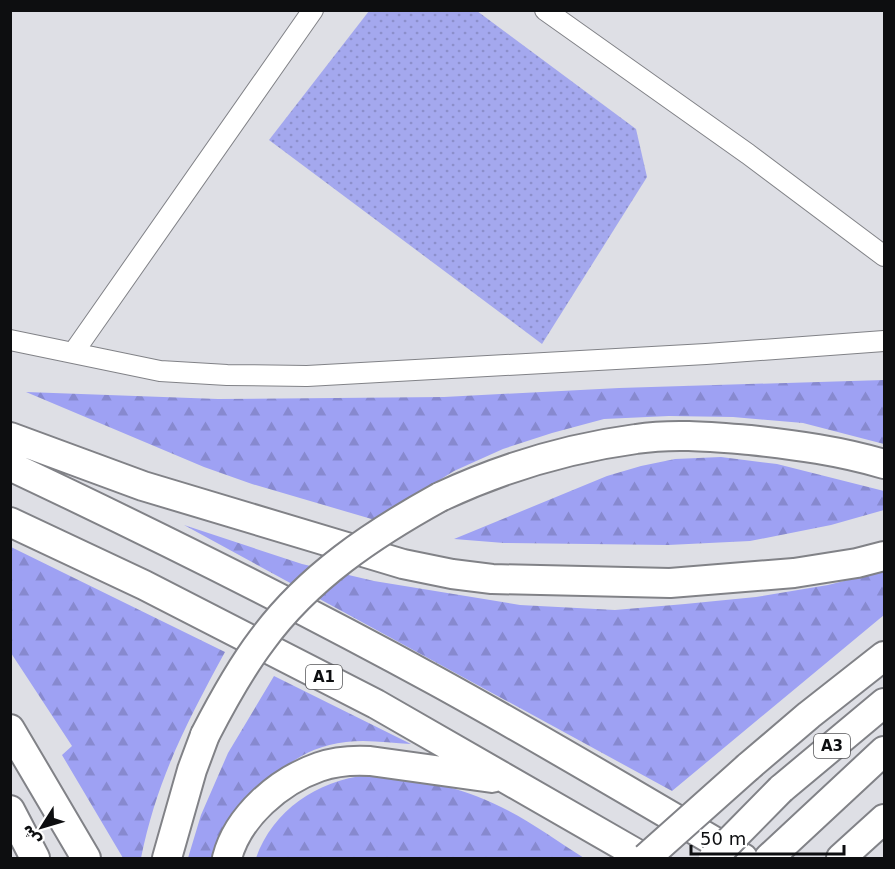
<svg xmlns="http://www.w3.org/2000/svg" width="895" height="869" font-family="'DejaVu Sans',Vazirmatn,sans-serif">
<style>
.grass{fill:url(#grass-dots)}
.forest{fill:url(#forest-firs)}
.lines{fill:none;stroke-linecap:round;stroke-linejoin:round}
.minor-casing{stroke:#818287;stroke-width:22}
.highway-casing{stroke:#818287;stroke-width:32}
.minor{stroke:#fff;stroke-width:20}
.highway{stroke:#fff;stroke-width:28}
.highway-bridge-casing{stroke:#818287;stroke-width:32;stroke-linecap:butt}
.highway-bridge{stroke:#fff;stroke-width:28}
.labels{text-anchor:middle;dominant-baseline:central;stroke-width:6;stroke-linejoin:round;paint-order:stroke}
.shield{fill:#fff;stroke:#565658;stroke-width:1.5}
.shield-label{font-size:15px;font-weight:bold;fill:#0d0e10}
</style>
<defs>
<pattern id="grass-dots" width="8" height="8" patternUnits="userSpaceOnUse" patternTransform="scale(1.5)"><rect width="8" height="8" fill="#a4a8ee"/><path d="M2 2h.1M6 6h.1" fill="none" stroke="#8c8fcb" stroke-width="1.8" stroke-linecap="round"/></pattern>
<pattern id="forest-firs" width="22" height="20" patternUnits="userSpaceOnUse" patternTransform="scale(1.5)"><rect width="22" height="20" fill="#9ea1f3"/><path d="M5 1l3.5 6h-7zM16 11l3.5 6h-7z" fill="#8789cf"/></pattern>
</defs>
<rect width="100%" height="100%" fill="#dedfe5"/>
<!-- grass -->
<path class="grass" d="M369 11H477L636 129 647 177 542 344 269 140Z"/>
<!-- forest -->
<path class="forest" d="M884 380V444L803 423 733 417 669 416 604 419 552 433 503 449 454 471 375 520 252 484 204 467 26 392 218 399 444 397 619 388Z
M721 457 777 464 884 491V510L831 525 750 541 668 545 504 543 454 539 607 476 641 466 675 459Z
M184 525 302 564 374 581 520 605 615 610 685 604 756 597 828 585 884 571V615L672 791Z
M11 547 225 652C187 722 157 779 141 858H123L62 755 72 746 11 653Z
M274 676 411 744C390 743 367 739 346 742 276 750 251 806 216 858H188L201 815 228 753Z
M367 775C413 777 460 786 501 807 530 821 557 841 584 858H256C273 810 317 781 367 775Z"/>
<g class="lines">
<!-- minor casing -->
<g class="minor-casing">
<path id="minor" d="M545 10 748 154 884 256
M10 340 160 371 227 375 307 376 706 354 884 341
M73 353 313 10"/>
</g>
<!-- highway casing -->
<g class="highway-casing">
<path id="highway" d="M10 437 143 486 403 564 452 574 492 579 670 583 794 573 857 563 884 556
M10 466C154 534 297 605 436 681 540 738 641 799 743 858
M440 497C502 468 569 448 636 439 674 433 713 437 750 440 796 445 840 451 884 464
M10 522 144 585 376 704 644 858
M10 729 86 858
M748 767 809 715 884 656
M781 789 884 703
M10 810 35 858
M167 858 192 770 205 735
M227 858C238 816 279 781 319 767 336 761 352 760 370 761L492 778
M769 858 884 751
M841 858 884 819"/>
</g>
<!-- minor -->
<use href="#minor" class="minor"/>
<!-- highway -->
<use href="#highway" class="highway"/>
<!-- highway-bridge casing -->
<g class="highway-bridge-casing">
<path id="highway-bridge" d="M205 735C222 702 240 669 262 640 308 577 373 534 440 497
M646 858 748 767
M713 858 781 789"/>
</g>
<!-- highway-bridge -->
<use href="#highway-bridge" class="highway-bridge"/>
</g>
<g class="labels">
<!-- shield labels -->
<g class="shield">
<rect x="306" y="665" width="36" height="24" rx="4.5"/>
<rect x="814" y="734" width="36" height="24" rx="4.5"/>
</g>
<g class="shield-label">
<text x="324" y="677">A1</text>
<text x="832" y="746">A3</text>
</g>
</g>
<!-- border -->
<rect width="895" height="869" fill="none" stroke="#0d0e10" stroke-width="24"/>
<!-- north arrow -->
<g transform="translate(42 827) rotate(233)" stroke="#ffffff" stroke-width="4.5" paint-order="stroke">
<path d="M0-4.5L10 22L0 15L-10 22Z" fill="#0d0e10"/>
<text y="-9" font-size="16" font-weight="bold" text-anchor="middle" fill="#0d0e10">ش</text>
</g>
<!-- scale -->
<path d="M691 845v9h153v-9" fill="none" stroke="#0d0e10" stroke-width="3"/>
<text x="700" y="845" font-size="18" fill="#0d0e10" stroke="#ffffff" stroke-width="4.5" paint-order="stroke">50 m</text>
</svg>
